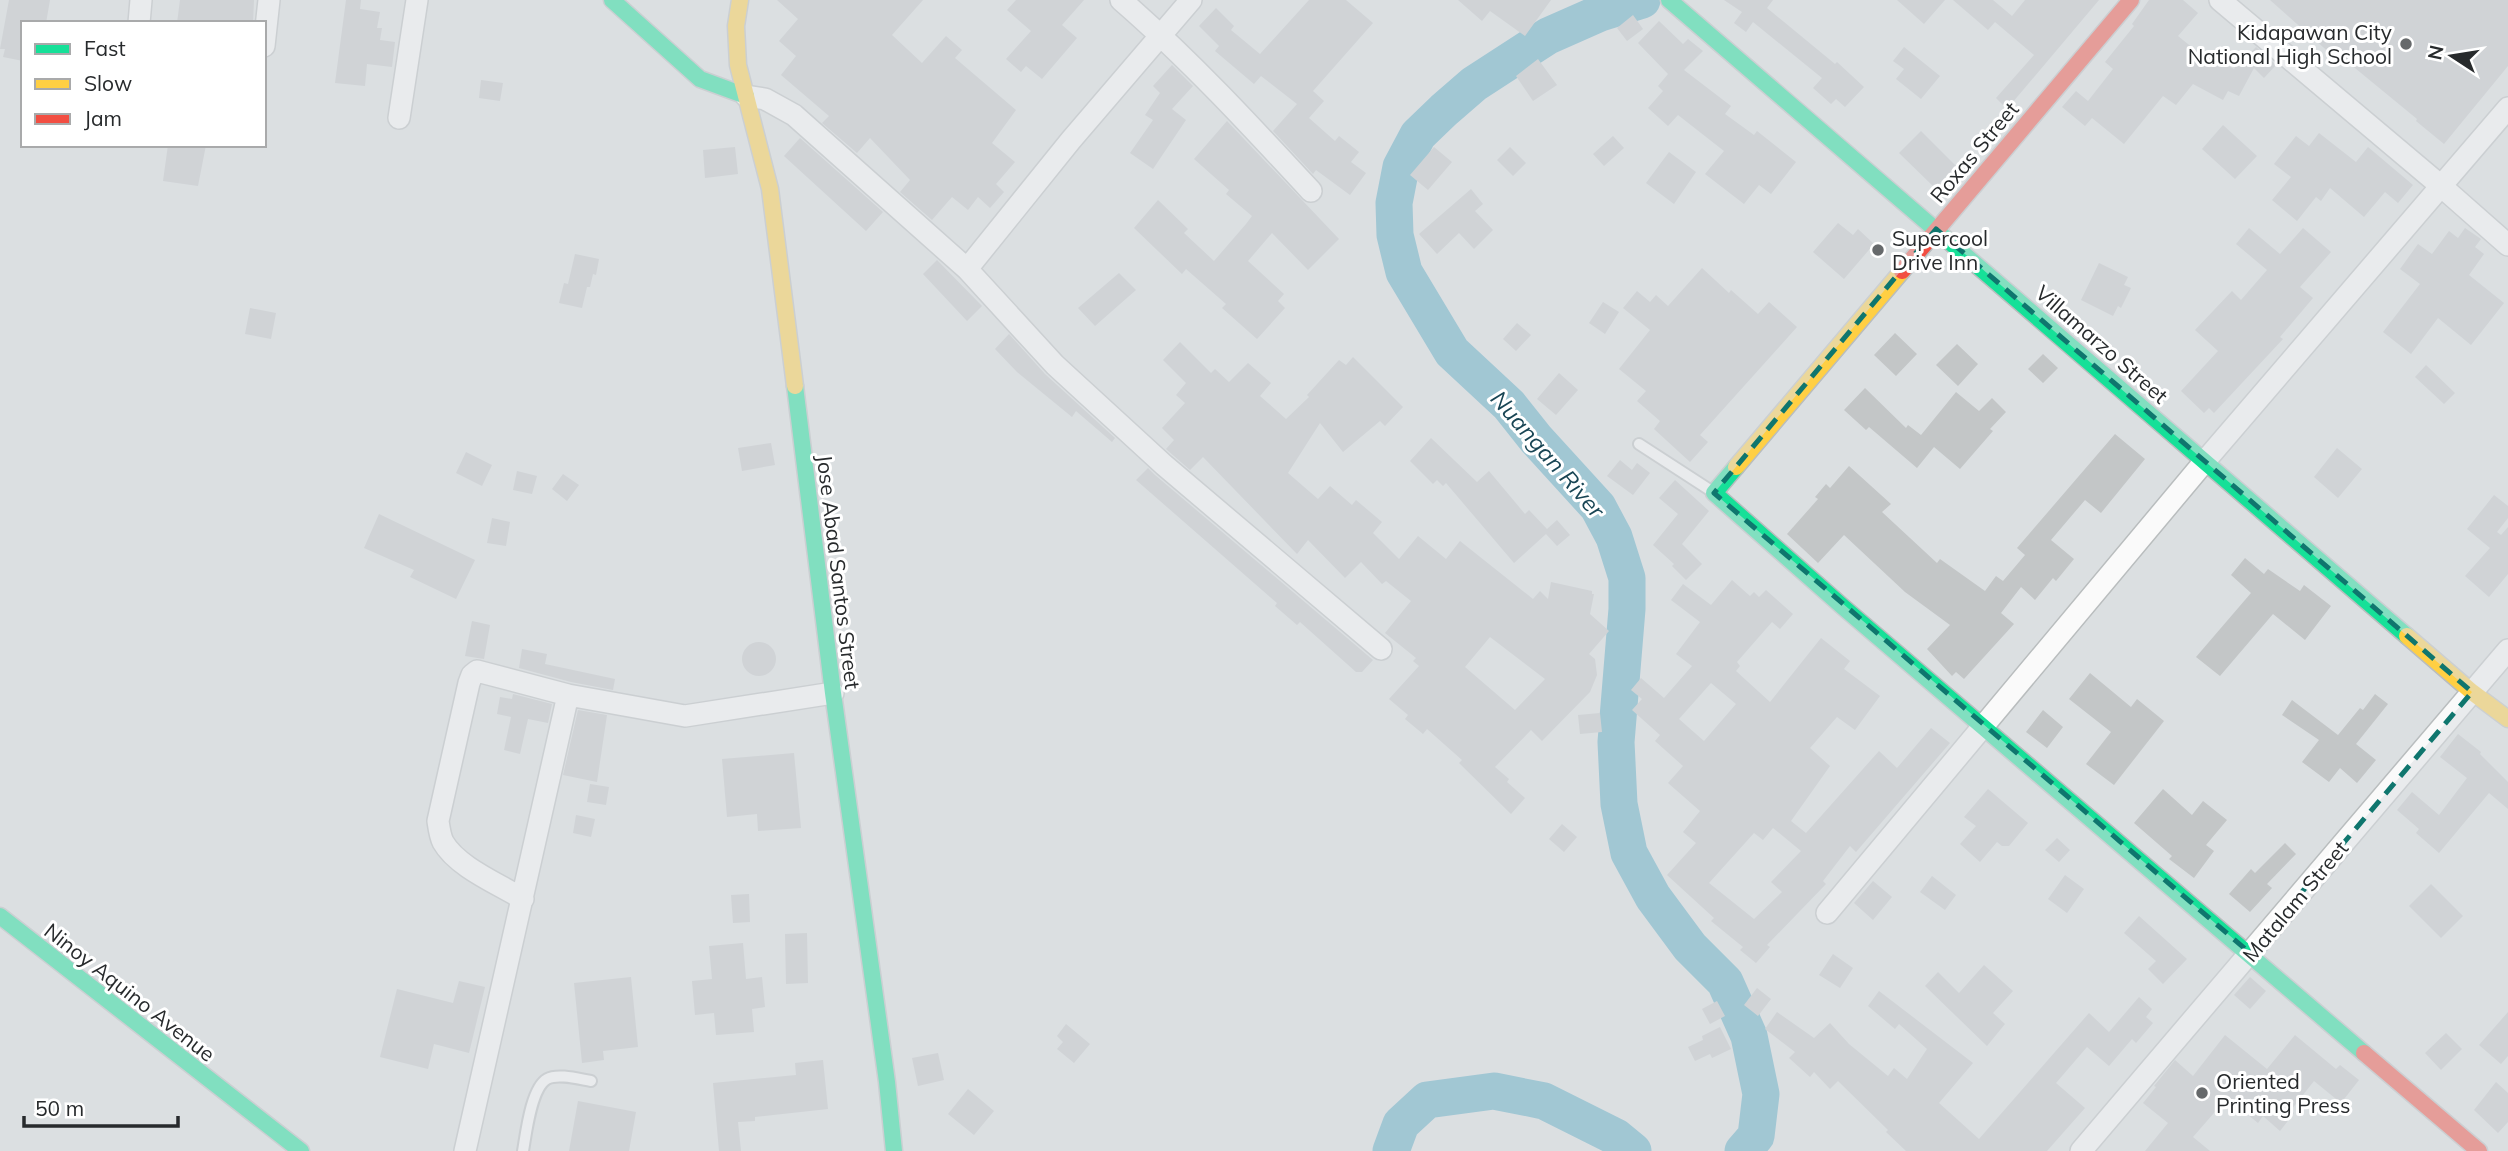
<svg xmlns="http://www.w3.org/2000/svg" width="2508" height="1151" font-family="Mulish,sans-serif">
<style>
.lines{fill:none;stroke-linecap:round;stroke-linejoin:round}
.river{stroke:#5baac2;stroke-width:37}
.building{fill:#c3c6c7;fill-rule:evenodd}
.lane-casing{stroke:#b9bdbe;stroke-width:14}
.street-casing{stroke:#b9bdbe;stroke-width:24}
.fast-casing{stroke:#b9bdbe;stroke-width:19}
.slow-casing{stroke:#b9bdbe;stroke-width:19}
.jam-casing{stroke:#b9bdbe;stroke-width:19}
.lane{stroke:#fafafa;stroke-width:10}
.street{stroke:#fafafa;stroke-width:21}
.fast{stroke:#16e098;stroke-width:16}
.slow{stroke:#ffcf43;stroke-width:16}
.jam{stroke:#f24e42;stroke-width:16}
.marked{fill:none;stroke:#0f766e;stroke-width:5;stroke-dasharray:14 9;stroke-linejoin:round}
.poi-dot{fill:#66696b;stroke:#fff;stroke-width:2.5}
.labels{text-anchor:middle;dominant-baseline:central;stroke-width:6;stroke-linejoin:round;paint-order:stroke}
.poi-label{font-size:21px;fill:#272a2c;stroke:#fff;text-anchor:start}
.street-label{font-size:21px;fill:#272a2c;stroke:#fff}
.water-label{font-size:23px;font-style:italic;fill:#184554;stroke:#fff}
</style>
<rect width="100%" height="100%" fill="#dbdfe1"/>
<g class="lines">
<!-- river -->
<path class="river" d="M1642 0 1600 13 1548 36 1474 84 1444 110 1418 135 1401 167 1394 203 1395 235 1404 272 1452 352 1509 405 1536 439 1598 507 1614 537 1627 578V609L1616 742 1619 804 1629 853 1653 897 1690 947 1725 982 1749 1036 1761 1094 1756 1136 1743 1151
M1391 1151 1401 1124 1427 1100 1494 1091 1544 1101 1616 1137 1633 1151"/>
</g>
<!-- building -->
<path class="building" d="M9 0H50L46 23H23V61L3 57 5 49H0Z
M180 0H254L253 23H177Z
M346 0H361L360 9 380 12 377 28H382L380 40 395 42 392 67 367 64 365 86 335 83Z
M777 0H923L892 35 922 63 946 36 962 50 955 58 1016 110 992 143 1015 162 996 184 1004 192 990 208 978 197 968 210 952 197 932 220 900 192 910 180 870 138 857 153 822 123 829 116 781 75 796 56 779 41 798 19Z
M1016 0H1084L1062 25 1077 38 1042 79 1026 66 1021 72 1006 59 1031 31 1007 10Z
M1309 0H1346L1373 23 1313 91 1324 101 1309 118 1335 141 1339 136 1359 152 1351 162 1366 173 1350 195 1316 170 1313 174 1273 131 1297 104 1261 76 1254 84 1215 51 1219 46 1199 26 1216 8 1234 26 1231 30 1260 54Z
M1458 0H1551L1525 36 1490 11 1482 21Z
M1724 0H1773L1767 8 1835 64 1837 62 1864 87 1845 107 1836 99 1831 104 1813 88 1822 78 1753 22 1746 32 1734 23 1742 12Z
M1897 0H1945L1924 24Z
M1953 0H1993L2012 16 2025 0H2099L2007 109 1996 98 2034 55 1995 22 1988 30Z
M2149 0H2183L2198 13 2178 36 2209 61 2211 57 2234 69 2238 61 2241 63 2256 47 2276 65 2264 78 2254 68 2239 96 2228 91 2223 100 2193 84 2176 105 2163 96 2124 144 2092 118 2085 126 2062 107 2076 91 2088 101 2113 69 2105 62 2134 26 2132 24Z
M2270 0H2508V66L2444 144 2416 121 2417 119 2344 59 2341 63Z
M1633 15 1643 29 1627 41 1617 28Z
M1659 21 1683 44 1688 39 1703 51 1684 70 1731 106 1725 114 1754 135 1757 131 1796 162 1771 194 1759 185 1744 204 1705 174 1724 151 1678 115 1668 126 1648 108 1663 91 1658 86 1668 74 1638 43Z
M1904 47 1940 76 1921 99 1896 79 1904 69 1893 61Z
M1538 59 1557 85 1533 101 1516 76Z
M1172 65 1193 86 1172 109 1186 120 1153 169 1130 153 1153 120 1145 115 1160 93 1153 86Z
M481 80 503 83 500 101 479 98Z
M1227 121 1339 239 1308 270 1272 233 1248 261 1284 294 1278 301 1285 308 1257 339 1222 308 1226 304 1186 269 1182 274 1134 228 1158 200 1188 229 1184 233 1214 261 1246 224 1252 216 1226 194 1229 190 1194 159Z
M2223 125 2257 156 2235 179 2202 149Z
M1921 131 1956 166 1935 188 1899 153Z
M2319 133 2356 162 2368 147 2413 185 2398 203 2385 192 2364 217 2330 188 2321 201 2316 197 2297 221 2272 200 2291 177 2274 164 2296 136 2309 146Z
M1613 136 1624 148 1604 166 1593 154Z
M800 138 883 212 866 231 784 156Z
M168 145H206L198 186 163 181Z
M735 147 738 174 705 178 703 150Z
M1434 147 1452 162 1428 190 1410 175Z
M1510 147 1526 163 1513 176 1497 160Z
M1669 152 1696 172 1674 204 1646 183Z
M1471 189 1483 204 1475 211 1493 230 1474 249 1459 233 1437 254 1419 234Z
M1838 223 1853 235 1858 229 1874 244 1844 279 1813 252Z
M2249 228 2280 254 2303 228 2331 252 2300 287 2313 298 2280 337 2283 339 2214 413 2209 408 2204 413 2181 391 2218 351 2195 330 2232 291 2241 300 2267 270 2236 244Z
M2465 228 2481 239 2475 247 2484 254 2469 275 2504 303 2471 345 2438 318 2411 354 2383 332 2420 284 2400 269 2418 244 2432 254 2449 231 2458 238Z
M575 254 599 259 596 275 593 274 590 287H587L582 308 559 303 564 283 568 284Z
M937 260 982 306 967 321 923 274Z
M2099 263 2128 277 2124 285 2131 288 2121 308 2118 306 2113 316 2081 300Z
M1702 268 1729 293 1731 290 1758 314 1769 302 1797 327 1700 435 1708 442 1690 462 1654 429 1660 421 1637 401 1646 391 1619 369 1650 330 1623 308 1637 291 1650 302 1656 295 1668 306Z
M1119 273 1136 290 1095 326 1078 308Z
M1603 302 1619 312 1605 334 1589 323Z
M250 308 276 313 271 339 245 334Z
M1517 323 1531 335 1516 351 1503 339Z
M1895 333 1917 354 1896 376 1874 355Z
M1009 334 1045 374 1115 438 1112 442 1076 411 1072 417 1017 372 995 349Z
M1180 342 1211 373 1215 369 1229 382 1248 363 1271 383 1260 396 1286 419 1309 397 1307 395 1339 360 1346 365 1353 357 1403 407 1385 426 1380 421 1343 452 1320 423 1288 473 1318 499 1330 486 1352 505 1356 500 1382 522 1373 533 1399 559 1418 536 1446 559 1460 541 1533 599 1540 591 1548 599 1551 582 1592 591V594H1594L1590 614 1609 631 1589 654 1595 659 1597 675 1590 692 1542 741 1531 730 1495 767 1509 779 1507 782 1525 798 1511 814 1459 763 1462 760 1427 729 1423 734 1405 719 1408 715 1389 699 1419 666 1413 661 1416 658 1385 633 1411 601 1386 581 1382 584 1361 562 1345 578 1308 540 1297 554 1203 457 1190 470 1166 449 1174 440 1162 428 1185 403 1176 395 1186 383 1163 360ZM1490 637 1545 679 1515 710 1465 667Z
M1957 344 1978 364 1958 386 1936 365Z
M2043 354 2058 368 2043 383 2028 369Z
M2426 365 2455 393 2444 404 2415 377Z
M1559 373 1578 390 1556 415 1537 399Z
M1865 388 1906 428 1908 425 1921 435 1956 392 1979 411 1992 398 2006 412 1990 429 1993 431 1960 469 1934 447 1917 468 1869 427 1866 430 1844 410Z
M2115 434 2145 459 2101 513 2085 500 2051 540 2074 559 2056 581 2053 578 2035 600 2021 587 2001 613 2014 624 1964 679 1956 672 1952 676 1927 649 1950 625 1905 592 1844 535 1818 563 1787 534 1818 499 1815 497 1826 484 1830 488 1849 466 1891 504 1882 512 1937 563 1940 559 1985 591 1996 576 2003 581 2025 555 2017 548Z
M1431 438 1477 482 1489 471 1525 514 1529 510 1547 529 1557 520 1570 535 1557 546 1546 534 1514 563 1446 483 1443 486 1437 480 1433 484 1410 461Z
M771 443 775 465 742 471 738 448Z
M2337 448 2362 469 2338 498 2314 477Z
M466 452 492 465 482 486 456 473Z
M1620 460 1632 470 1637 463 1650 473 1633 495 1607 476Z
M1148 468 1155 475 1373 660 1362 672H1356L1300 622 1297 625 1275 606 1277 603 1136 480Z
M517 471 537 476 532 494 513 490Z
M563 474 579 485 567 501 552 489Z
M1675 480 1709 511 1682 544 1702 564 1686 580 1672 566 1674 564 1653 545 1678 514 1659 498Z
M2494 495 2508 506V518L2497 532 2501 535 2508 527V574L2489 597 2465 576 2490 548 2467 529Z
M379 514 475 560 456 599 410 577 414 570 364 548Z
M492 518 510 522 506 546 487 543Z
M2245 558 2264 574 2268 569 2300 591 2304 585 2331 606 2305 640 2273 614 2220 676 2196 657 2251 593 2231 575Z
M1732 580 1750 596 1754 592 1759 597 1766 590 1793 614 1780 629 1772 622 1737 662 1740 666 1736 671 1770 702 1821 638 1850 661 1844 669 1880 696 1855 730 1837 717 1810 748 1830 766 1791 821 1806 833 1879 751 1897 768 1931 728 1950 743 1856 852 1850 846 1823 881 1826 884 1767 945 1770 947 1756 963 1740 950 1743 947 1711 921 1714 918 1667 875 1696 843 1683 832 1700 811 1668 783 1683 766 1655 741 1660 735 1632 710 1642 699 1631 690 1641 678 1664 698 1692 666 1676 654 1700 622 1671 600 1683 584 1711 605ZM1711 683 1736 704 1704 741 1679 719ZM1773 828 1801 851 1771 882 1782 892 1754 919 1709 883 1754 833 1763 840Z
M472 621 490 625 484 659 465 656Z
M742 659a17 17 0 1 1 34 0a17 17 0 1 1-34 0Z
M522 649 547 654 545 664 615 679 613 690 571 682 519 668Z
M2090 673 2131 707 2137 699 2164 721 2114 785 2086 764 2111 732 2069 699Z
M513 694 552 704 548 723 528 719 520 754 504 750 511 717 497 714 500 697 512 699Z
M2375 694 2388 704 2356 744 2376 760 2357 783 2340 768 2329 782 2302 762 2319 740 2282 715 2292 700 2338 735 2360 708 2363 710Z
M578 710 607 715 597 782 563 775Z
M2043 710 2063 727 2047 748 2026 732Z
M1600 713 1602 732 1580 734 1578 715Z
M2458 734 2481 752 2480 754 2508 782V809L2489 793 2439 853 2416 833 2419 829 2397 810 2412 792 2439 815 2467 778 2440 757Z
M794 753 801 828 758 831 757 814 727 817 722 759Z
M590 784 609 787 606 805 587 802Z
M1988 789 2028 823 2009 846H2002L1997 842 1980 862 1960 844 1976 826 1964 817Z
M2163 789 2192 815 2203 801 2227 820 2206 845 2214 851 2194 878 2169 859 2172 856 2134 823Z
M576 815 595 819 591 837 573 833Z
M1562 824 1577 837 1564 852 1549 839Z
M2057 838 2070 850 2059 862 2045 850Z
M2285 843 2296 854 2267 884 2272 888 2250 912 2229 894 2251 869 2255 873Z
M2065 875 2084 889 2067 913 2048 899Z
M1932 876 1956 895 1945 910 1920 892Z
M1873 881 1892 897 1873 920 1854 903Z
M2431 884 2463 916 2441 938 2409 906Z
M749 894 750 922 733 923 731 895Z
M2139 916 2187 959 2163 984 2148 969 2156 961 2124 933Z
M807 933 808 983 786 984 785 934Z
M743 943 746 979 762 977 765 1007 752 1009 754 1032 716 1035 714 1013 695 1015 692 981 712 979 709 946Z
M1833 954 1853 968 1840 988 1819 975Z
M1984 965 2013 991 1993 1013 2005 1024 1987 1046 1925 986 1938 972 1959 993Z
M631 977 638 1047 603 1051 604 1060 582 1063 574 983Z
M2250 977 2266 991 2250 1009 2234 995Z
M459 981 485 987 469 1053 434 1044 428 1069 380 1057 397 989 453 1003Z
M1757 988 1771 999 1758 1016 1744 1005Z
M1879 991 1973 1063 1939 1103 1979 1139 2089 1013 2109 1032 2139 997 2152 1009 2146 1017 2153 1023 2136 1043 2132 1039 2109 1066 2087 1047 2056 1083 2085 1108 2047 1151H1906L1886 1132 1888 1130 1838 1081 1830 1089 1814 1072 1810 1077 1789 1058 1795 1052 1765 1029 1777 1012 1814 1038 1830 1023 1849 1044 1888 1076 1894 1068 1907 1079 1927 1049 1899 1024 1895 1029 1868 1006Z
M1717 1001 1725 1016 1710 1024 1702 1009Z
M2508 1012V1056L2501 1064 2479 1045Z
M1066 1024 1090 1044 1074 1063 1057 1049 1063 1042 1057 1036Z
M1720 1027 1731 1049 1712 1058 1710 1054 1695 1061 1688 1047 1703 1040 1702 1036Z
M2446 1033 2462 1049 2441 1070 2425 1053Z
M2225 1035 2267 1069 2295 1035 2336 1069 2340 1065 2359 1080 2341 1103 2314 1081 2291 1110 2294 1113 2280 1131 2263 1116 2258 1123 2227 1098 2193 1137 2210 1151H2145L2168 1123 2143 1103 2156 1087 2154 1086 2175 1060 2193 1076Z
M938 1053 944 1080 918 1086 912 1058Z
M823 1060 828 1109 755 1117V1121L738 1122 741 1151H719L713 1083 796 1075 795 1063Z
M2496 1082 2508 1093V1122L2498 1133 2474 1110Z
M968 1089 994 1111 974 1135 948 1114Z
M578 1101 636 1112 629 1151H569Z"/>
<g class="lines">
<!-- lane casing -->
<g class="lane-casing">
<path id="lane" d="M1639 444 1713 492
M523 1151C526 1134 531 1088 547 1079 558 1073 579 1079 591 1081"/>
</g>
<!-- street casing -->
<g class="street-casing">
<path id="street" d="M1121 0C1189 59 1250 125 1311 191
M2220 0 2441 186 2508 245
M139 23 141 0
M264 46 269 0
M746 96 765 99 794 115 967 269 1055 365 1164 465 1381 649
M399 118 417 0
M967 269 1071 140 1191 0
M523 899C499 884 457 867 443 842 440 836 439 828 438 821L469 683 472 675 477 671 568 695 685 716 833 693
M1827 913 2205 461 2508 108
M465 1151 568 695
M2081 1151 2508 650"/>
</g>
<!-- fast casing -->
<g class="fast-casing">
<path id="fast" d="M612 0 700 79 746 96
M1669 0 2407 636
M795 386 833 693 887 1082 894 1151
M1736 467 1714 493 1843 607 2364 1053
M0 916 301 1151"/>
</g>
<!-- slow casing -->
<g class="slow-casing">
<path id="slow" d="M740 0 736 26 738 65 770 189 795 386
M1736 467 1902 271
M2407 636 2472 692 2508 719"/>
</g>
<!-- jam casing -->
<g class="jam-casing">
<path id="jam" d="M1902 271 2131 0
M2364 1053 2479 1151"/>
</g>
<!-- lane -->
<use href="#lane" class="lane"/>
<!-- street -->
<use href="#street" class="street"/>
<!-- fast -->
<use href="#fast" class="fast"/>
<!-- slow -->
<use href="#slow" class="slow"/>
<!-- jam -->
<use href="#jam" class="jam"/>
</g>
<!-- marked area -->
<path d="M0 0H2508V1151H0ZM1936 229 2472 692 2250 953 1714 493Z" fill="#dbdfe1" fill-opacity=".55" fill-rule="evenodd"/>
<path class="marked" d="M1936 229 2472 692 2250 953 1714 493Z"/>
<!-- markers -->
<g class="poi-dot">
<circle cx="2406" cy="44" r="7"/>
<circle cx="1878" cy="250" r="7"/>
<circle cx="2202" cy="1093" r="7"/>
</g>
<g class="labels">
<!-- poi labels -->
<g class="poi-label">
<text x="2392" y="32" text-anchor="end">Kidapawan City<tspan x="2392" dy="24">National High School</tspan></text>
<text x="1892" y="238">Supercool<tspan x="1892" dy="24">Drive Inn</tspan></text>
<text x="2216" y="1081">Oriented<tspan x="2216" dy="24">Printing Press</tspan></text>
</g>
<!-- street labels -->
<g class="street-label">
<text transform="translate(1974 152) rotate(-50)">Roxas Street</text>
<text transform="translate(2102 344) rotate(41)">Villamarzo Street</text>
<text transform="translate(839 572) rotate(83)">Jose Abad Santos Street</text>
<text transform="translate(2295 901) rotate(-50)">Matalam Street</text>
<text transform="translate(130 992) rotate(38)">Ninoy Aquino Avenue</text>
</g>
<!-- water labels -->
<g class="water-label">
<text transform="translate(1548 454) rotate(49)">Nuangan River</text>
</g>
</g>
<!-- legend -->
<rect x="21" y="21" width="245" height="126" fill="#ffffff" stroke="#a9aaab" stroke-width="2"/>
<rect x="35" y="44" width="35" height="10" fill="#16e098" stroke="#a9aaab" stroke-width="2"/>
<text x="84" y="56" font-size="21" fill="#272a2c">Fast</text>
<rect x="35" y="79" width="35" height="10" fill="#ffcf43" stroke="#a9aaab" stroke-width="2"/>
<text x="84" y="91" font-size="21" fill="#272a2c">Slow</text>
<rect x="35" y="114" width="35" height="10" fill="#f24e42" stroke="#a9aaab" stroke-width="2"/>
<text x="84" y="126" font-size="21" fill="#272a2c">Jam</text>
<!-- north arrow -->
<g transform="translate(2452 56) rotate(282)" stroke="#ffffff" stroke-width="5" paint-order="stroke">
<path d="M0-5L12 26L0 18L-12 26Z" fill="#272a2c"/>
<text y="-10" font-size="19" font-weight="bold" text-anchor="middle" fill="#272a2c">N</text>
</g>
<!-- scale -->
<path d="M24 1116v10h154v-10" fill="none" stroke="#272a2c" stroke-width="3.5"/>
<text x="35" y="1116" font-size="21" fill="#272a2c" stroke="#ffffff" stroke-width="5" paint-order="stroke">50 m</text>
</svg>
